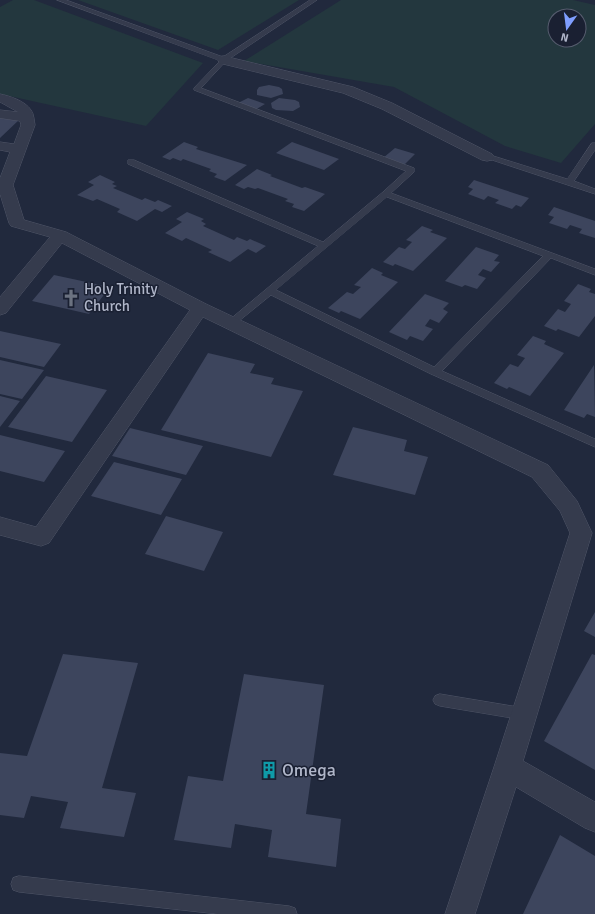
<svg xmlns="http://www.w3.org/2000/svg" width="595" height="914" font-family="Signika,sans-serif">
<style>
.green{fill:#23373e;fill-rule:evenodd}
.building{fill:#3d455d}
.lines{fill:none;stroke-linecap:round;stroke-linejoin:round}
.lane-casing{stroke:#505668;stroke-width:1}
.street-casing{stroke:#505668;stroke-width:1}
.lane{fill:#353b4d;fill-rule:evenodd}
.street{fill:#353b4d;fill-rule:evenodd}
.labels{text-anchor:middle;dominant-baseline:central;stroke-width:3;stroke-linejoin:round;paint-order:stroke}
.poi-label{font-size:15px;fill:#b0b6c9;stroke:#1a2032;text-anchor:start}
.near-poi-label{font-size:18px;fill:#b0b6c9;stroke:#1a2032;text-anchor:start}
</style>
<rect width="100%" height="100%" fill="#21293d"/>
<!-- green -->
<path class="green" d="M13 0H34L203 63 146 126 0 94V7Z
M78 0H299L218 50Z
M341 0H573L595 5V124L561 163 505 146 394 87 244 61ZM555 16H579V40H555Z"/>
<!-- building -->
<path class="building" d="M269 85 279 87 282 89 283 94 271 98 257 95V90L259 87Z
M248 98 265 104 255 110 238 103Z
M279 98 295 100 299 102 300 107 293 111 276 110 272 108 271 103Z
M0 116 20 119 0 138Z
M184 142 198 147 196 149 247 165 225 181 214 177 217 174 209 171 211 169 183 159 181 161 173 158 170 160 162 157Z
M292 142 339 159 324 170 276 153Z
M395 148 415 154 404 165 383 158Z
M257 169 272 175 270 176 302 188 305 187 325 194 304 211 292 207 294 204 285 201 288 199 258 188 255 189 248 187 244 189 235 185Z
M100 175 115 182 112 184 117 186 113 188 142 200 145 198 155 202 158 200 172 206 162 212 155 209 137 221 117 212 120 209 97 199 93 201 77 195 94 185 88 182Z
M474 180 529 198 521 207 516 205 512 209 495 203 499 200 488 196 484 200 468 194 473 189 468 187Z
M554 207 595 221V238L579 233 582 229 570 225 567 229 549 223 554 217 548 215Z
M187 212 204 219 201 221 206 224 203 226 234 240 237 237 247 241 250 239 266 246 256 253 248 249 230 262 208 252 212 250 186 238 182 241 165 233 182 222 176 219Z
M422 226 433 230 430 232 447 238 413 271 395 264 393 266 383 262 399 247 405 249 412 242 406 240Z
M476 247 499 255 494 261 500 262 491 272 483 269 478 275 486 278 477 289 465 285 462 287 445 281Z
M372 268 383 273 381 275 398 282 360 319 341 311 339 313 328 308 347 292 353 294 361 287 354 285Z
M54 275 110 287 89 314 32 301Z
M578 284 591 289 589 292 595 294V316L579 337 558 329 556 331 544 326 558 309 565 312 571 304 564 301Z
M425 294 449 303 443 309 448 312 439 323 430 319 425 326 433 329 423 341 410 336 407 340 389 332Z
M0 331 61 344 44 367 0 357Z
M533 336 546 341 544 344 564 353 530 396 509 387 507 389 494 383 510 364 518 367 525 358 517 355Z
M208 353 255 364 250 373 274 378 271 384 303 391 271 457 161 430Z
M0 360 44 370 22 399 0 394Z
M594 365 595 417 587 414 584 418 564 410Z
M46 376 107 390 72 442 8 427Z
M0 396 20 401 0 427Z
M353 427 407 440 404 451 428 457 415 495 333 475Z
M130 428 203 446 186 475 112 456Z
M0 435 65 451 44 482 0 471Z
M114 462 182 479 161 515 91 496Z
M166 516 223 532 204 571 145 554Z
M595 612V637L584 631Z
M63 654 138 663 102 788 136 793 124 837 60 828 68 802 31 796 24 818 0 815V753L27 756Z
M592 654 595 655V770L544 741Z
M244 674 324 685 306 814 341 819 336 867 268 857 272 830 235 824 231 848 174 840 188 776 223 781Z
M560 835 595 856V914H523Z"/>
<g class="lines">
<!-- lane casing -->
<g class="lane-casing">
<path id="lane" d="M57 0H66L223 57 310 0H317L226 61 201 88 414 168V172L391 193 595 269V275L551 258 442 371 595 439V447L431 374 271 295 234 325H228L226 323 228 321 318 246 128 164V160H134L323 242 383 192 406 171 194 90V88L220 61ZM387 197 543 256 434 367 276 290Z
M592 143H595V150L574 181 595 189V194L483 157 487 155H490L567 179Z
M440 694 524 708 529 710 531 714 529 718 524 720 440 706 435 704 433 700 435 696Z
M19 876 289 906 295 908 297 914H218L19 892 13 890 11 884 13 878Z"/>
</g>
<!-- street casing -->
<g class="street-casing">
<path id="street" d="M224 56 353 87 392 103 492 154 494 157 492 160 487 161 482 160 382 109 343 93 219 63 218 60 219 57Z
M0 94C10 96 25 101 31 110 34 114 34 120 35 125L13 185 24 220 66 232 206 304 548 465 577 501 592 533 523 761 595 802V832L585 828 516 787 475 914H445L494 767 570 533 560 511 532 477 203 317 49 543 41 546 0 535V517L36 527 190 310 62 243 6 313 0 315V297L50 237 11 226 9 223 0 194V178L10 152 0 150V142L14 144 21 125 20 121 0 118V110L18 112 0 102Z"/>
</g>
<!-- lane -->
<use href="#lane" class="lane"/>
<!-- street -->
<use href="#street" class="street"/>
</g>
<!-- icons -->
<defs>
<g id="church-bare" transform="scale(1.38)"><path d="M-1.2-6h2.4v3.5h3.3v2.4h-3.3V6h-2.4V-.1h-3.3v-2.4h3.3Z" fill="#6b7280" stroke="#1a2032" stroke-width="2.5" paint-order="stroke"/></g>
<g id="building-bare" transform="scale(1.38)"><path d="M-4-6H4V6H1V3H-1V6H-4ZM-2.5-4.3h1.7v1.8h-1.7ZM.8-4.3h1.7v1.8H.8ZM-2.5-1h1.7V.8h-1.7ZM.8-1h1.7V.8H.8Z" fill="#0f9aa8" stroke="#1a2032" stroke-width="2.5" paint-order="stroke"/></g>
</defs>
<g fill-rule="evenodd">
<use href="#church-bare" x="71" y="298"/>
<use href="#building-bare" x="269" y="770"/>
</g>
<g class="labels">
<!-- poi labels -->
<g class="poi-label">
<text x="84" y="289">Holy Trinity<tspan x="84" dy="17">Church</tspan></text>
</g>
<!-- near-poi labels -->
<g class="near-poi-label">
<text x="282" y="770">Omega</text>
</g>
</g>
<!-- north arrow -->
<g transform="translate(567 28) rotate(194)"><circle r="19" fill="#1a2032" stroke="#565c6e"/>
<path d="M0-3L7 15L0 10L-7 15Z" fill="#7f9eff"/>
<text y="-6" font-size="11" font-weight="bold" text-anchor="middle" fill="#b0b6c9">N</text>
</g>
</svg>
